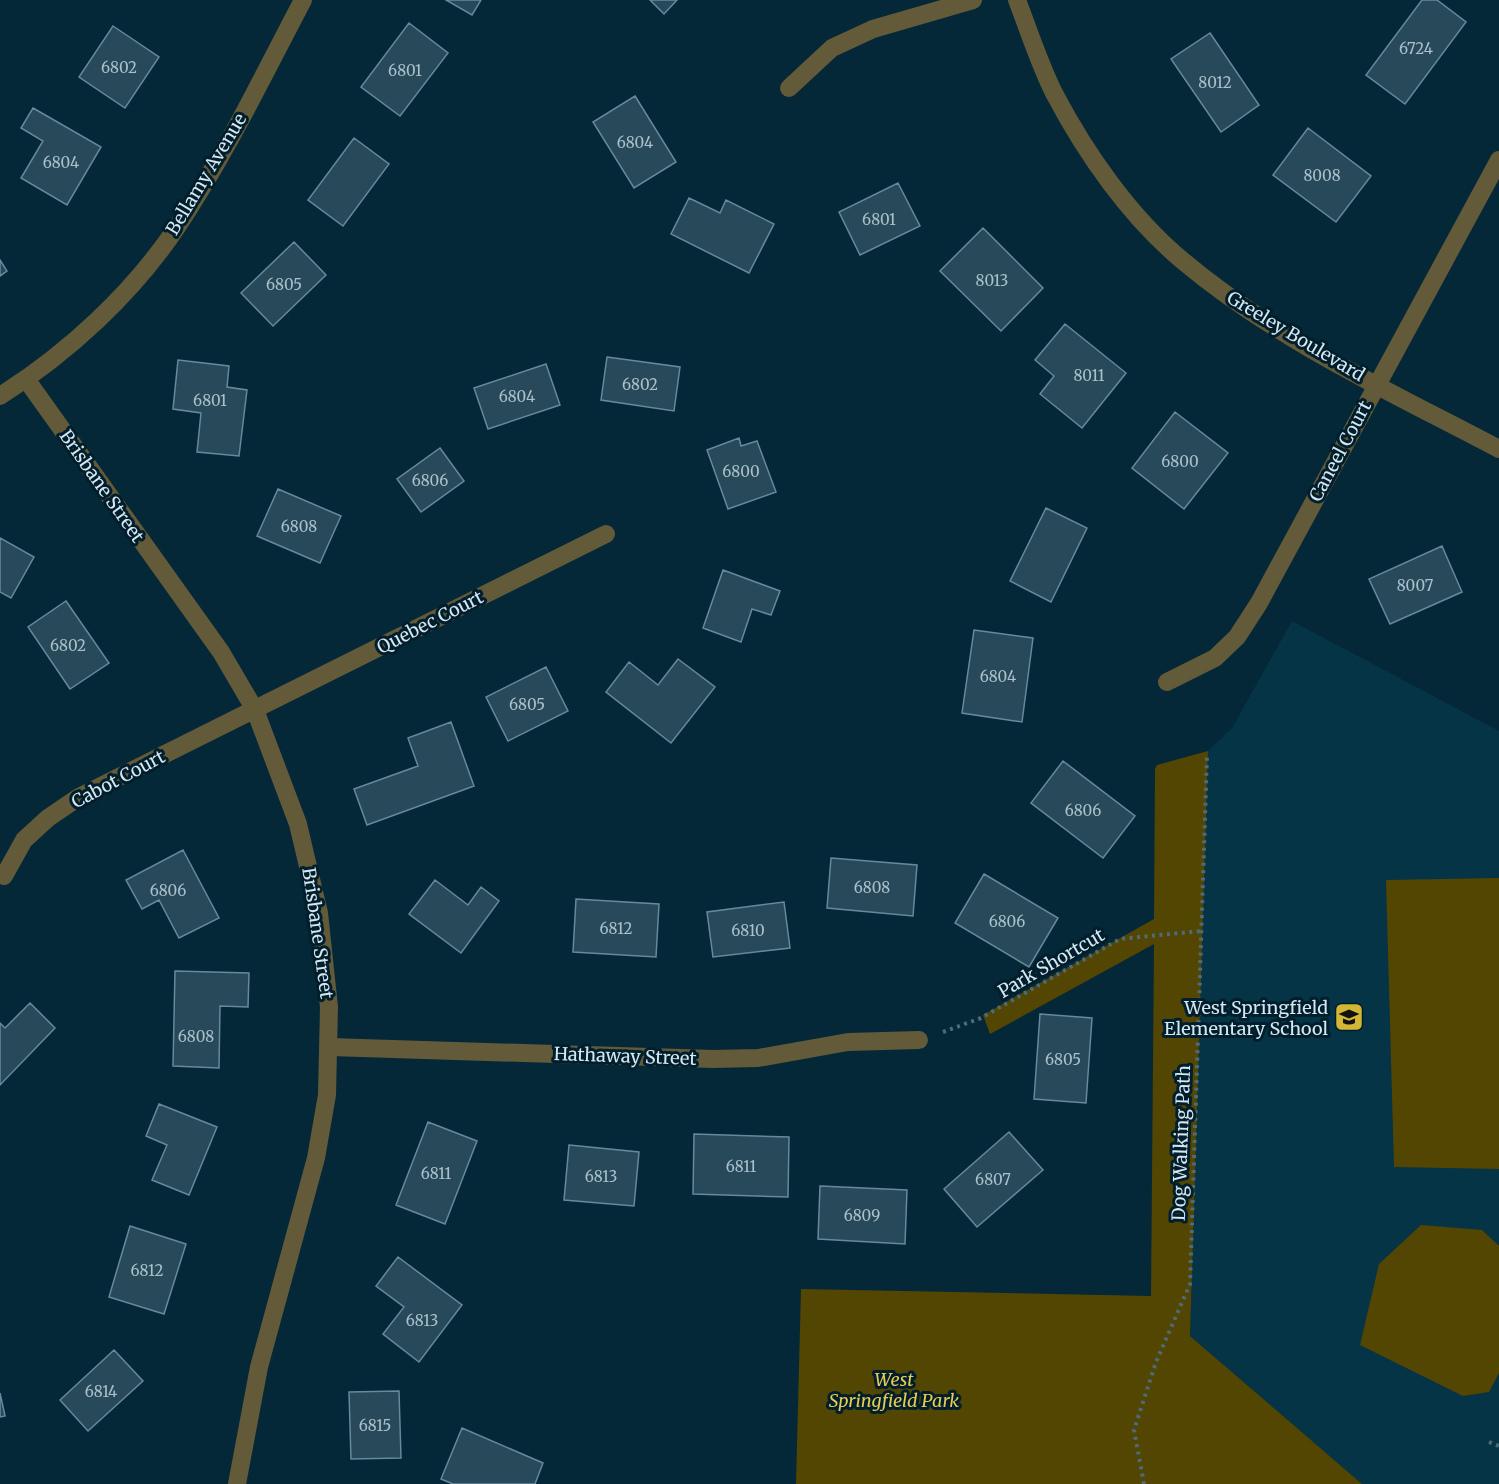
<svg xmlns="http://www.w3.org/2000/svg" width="1499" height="1484" font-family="Merriweather,serif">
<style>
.built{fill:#043446}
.green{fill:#534602}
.building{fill:#274959;stroke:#668a9c;stroke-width:1.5}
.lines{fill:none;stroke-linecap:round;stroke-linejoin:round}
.path{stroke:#4d6b78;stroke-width:4;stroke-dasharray:3 4.5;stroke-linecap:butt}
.minor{stroke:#625a38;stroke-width:18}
.labels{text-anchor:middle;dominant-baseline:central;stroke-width:6;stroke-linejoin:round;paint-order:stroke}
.number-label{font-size:15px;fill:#aac0cb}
.street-label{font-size:18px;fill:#d5e7f1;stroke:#001e2c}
.poi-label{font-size:18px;fill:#d5e7f1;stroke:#001e2c;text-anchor:end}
.park-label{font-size:18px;font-style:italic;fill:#e8cc52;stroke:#001e2c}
</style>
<rect width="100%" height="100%" fill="#042837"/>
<!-- built -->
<path class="built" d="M1292 621 1499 731V1484H1362L1190 1336 1208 751 1232 728Z"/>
<!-- green -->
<path class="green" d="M1208 751 1190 1336 1362 1484H796L801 1289 1151 1296 1154 944 990 1034 983 1015 1154 919 1155 769 1157 765Z
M1499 878V1169L1394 1167 1386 880Z
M1421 1225 1482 1230 1499 1246V1373L1489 1392 1463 1396 1360 1345 1379 1264Z"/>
<!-- building -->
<path class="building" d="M446 0H481L472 15Z
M650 0H677L664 14Z
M1422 0H1437L1466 22 1405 104 1366 75Z
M409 23 448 53 400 116 361 87Z
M113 26 159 57 125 108 79 77Z
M1210 33 1259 105 1221 132 1171 59Z
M635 96 676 162 634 188 593 122Z
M33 108 101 147 67 205 21 178 43 141 21 128Z
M1308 128 1371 176 1336 222 1273 175Z
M354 138 389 164 343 226 308 200Z
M898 183 920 226 860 255 839 212Z
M689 198 720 213 726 200 774 224 749 273 671 234Z
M983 228 1043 288 1001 331 940 271Z
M294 242 326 275 273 326 241 293Z
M0 260 7 271 0 276Z
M1065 324 1126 373 1082 428 1040 394 1054 376 1035 360Z
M607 357 680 367 674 411 601 400Z
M178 360 229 366 227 387 247 390 239 456 197 452 201 413 173 409Z
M546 364 560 405 488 429 474 388Z
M1175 412 1228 453 1184 509 1132 468Z
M739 438 741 446 757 441 776 492 728 509 707 450Z
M440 448 464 481 421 512 397 479Z
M278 489 341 516 320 563 257 536Z
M1046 508 1087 528 1051 602 1010 581Z
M0 538 34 557 11 598 0 592Z
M1442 546 1462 592 1390 624 1369 579Z
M723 570 780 591 771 615 752 609 741 642 703 628Z
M66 601 109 663 70 689 28 627Z
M974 630 1033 638 1022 722 962 713Z
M678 659 715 687 671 743 606 692 629 662 658 685Z
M546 667 568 711 508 741 486 697Z
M451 722 474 786 367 825 354 789 418 766 408 738Z
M1063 761 1135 816 1103 858 1031 803Z
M183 850 219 918 179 938 159 900 142 909 126 880Z
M831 858 917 865 913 916 827 908Z
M984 874 1058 918 1029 967 955 923Z
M435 880 468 905 481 887 499 901 461 953 409 914Z
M576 899 659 904 656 957 573 952Z
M784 902 790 948 713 957 707 912Z
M175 971 249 973 248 1007 220 1006 219 1068 173 1066Z
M30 1003 55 1028 0 1085V1023L5 1028Z
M1040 1014 1092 1018 1086 1103 1034 1099Z
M159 1104 217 1127 189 1195 152 1180 167 1145 146 1136Z
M428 1122 477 1141 445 1224 396 1205Z
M1009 1132 1043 1170 977 1227 944 1189Z
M694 1134 789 1137 788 1197 693 1194Z
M569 1145 639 1152 634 1206 564 1200Z
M820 1186 907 1190 905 1244 818 1239Z
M130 1226 186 1244 164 1314 109 1297Z
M398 1257 462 1305 419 1362 383 1334 404 1307 376 1286Z
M114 1350 143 1381 88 1431 60 1400Z
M399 1391 401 1458 351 1459 349 1392Z
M0 1393 5 1416 0 1417Z
M462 1428 543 1463 535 1484H453L441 1479Z"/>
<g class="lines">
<!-- path -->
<path class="path" d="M943 1032 981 1018 1120 939 1201 931
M1489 1442 1499 1446
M1144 1484 1134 1430 1156 1362 1190 1284 1207 755"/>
<!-- minor -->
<path class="minor" d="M1017 0C1029 31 1039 63 1054 93 1086 154 1130 217 1183 261 1277 340 1391 392 1499 449
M789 88 832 48 873 29 973 0
M26 379 221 652 255 710 298 824 319 913 329 1007 327 1095 316 1158 259 1367 237 1484
M0 396C68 353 132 294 177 227 225 155 263 76 303 0
M1167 682 1215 658 1237 637 1259 603 1499 160
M4 876 24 840 48 818 79 797 606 534
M330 1047 713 1059 758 1058 848 1042 919 1040"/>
</g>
<!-- icons -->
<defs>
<g id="school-square" transform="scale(1.5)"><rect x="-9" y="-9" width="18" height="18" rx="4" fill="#d2b735" stroke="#001e2c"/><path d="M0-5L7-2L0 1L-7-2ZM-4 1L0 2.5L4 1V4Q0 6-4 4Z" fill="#111"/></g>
</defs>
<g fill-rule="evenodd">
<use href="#school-square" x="1349" y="1017"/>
</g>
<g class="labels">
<!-- number labels -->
<g class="number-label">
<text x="1416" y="48">6724</text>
<text x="119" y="67">6802</text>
<text x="405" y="70">6801</text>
<text x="1215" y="82">8012</text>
<text x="635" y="142">6804</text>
<text x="61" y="162">6804</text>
<text x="1322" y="175">8008</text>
<text x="879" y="219">6801</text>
<text x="992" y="280">8013</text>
<text x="284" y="284">6805</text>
<text x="1089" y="375">8011</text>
<text x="640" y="384">6802</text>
<text x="517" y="396">6804</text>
<text x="210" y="400">6801</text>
<text x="1180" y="461">6800</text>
<text x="741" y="471">6800</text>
<text x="430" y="480">6806</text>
<text x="299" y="526">6808</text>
<text x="1415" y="585">8007</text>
<text x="68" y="645">6802</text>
<text x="998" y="676">6804</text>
<text x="527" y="704">6805</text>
<text x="1083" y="810">6806</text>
<text x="872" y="887">6808</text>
<text x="168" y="890">6806</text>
<text x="1007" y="921">6806</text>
<text x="616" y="928">6812</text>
<text x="748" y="930">6810</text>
<text x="196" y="1036">6808</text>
<text x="1063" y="1059">6805</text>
<text x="741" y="1166">6811</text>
<text x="436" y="1173">6811</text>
<text x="601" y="1176">6813</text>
<text x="993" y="1179">6807</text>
<text x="862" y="1215">6809</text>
<text x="147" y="1270">6812</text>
<text x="422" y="1320">6813</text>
<text x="101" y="1391">6814</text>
<text x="375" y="1425">6815</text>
</g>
<!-- street labels -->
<g class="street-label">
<text transform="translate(206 174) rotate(-59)">Bellamy Avenue</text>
<text transform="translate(1296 336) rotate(31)">Greeley Boulevard</text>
<text transform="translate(1340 451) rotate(-62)">Caneel Court</text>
<text transform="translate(102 486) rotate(55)">Brisbane Street</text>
<text transform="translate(430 622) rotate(-27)">Quebec Court</text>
<text transform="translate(118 779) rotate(-28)">Cabot Court</text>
<text transform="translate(318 933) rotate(82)">Brisbane Street</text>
<text transform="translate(1051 963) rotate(-30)">Park Shortcut</text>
<text transform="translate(625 1056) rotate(2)">Hathaway Street</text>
<text transform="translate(1181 1143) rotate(-88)">Dog Walking Path</text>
</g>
<!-- poi labels -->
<g class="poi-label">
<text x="1328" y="1007">West Springfield<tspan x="1328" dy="21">Elementary School</tspan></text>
</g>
<!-- park labels -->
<g class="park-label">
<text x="894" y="1379">West<tspan x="894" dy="21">Springfield Park</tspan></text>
</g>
</g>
</svg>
